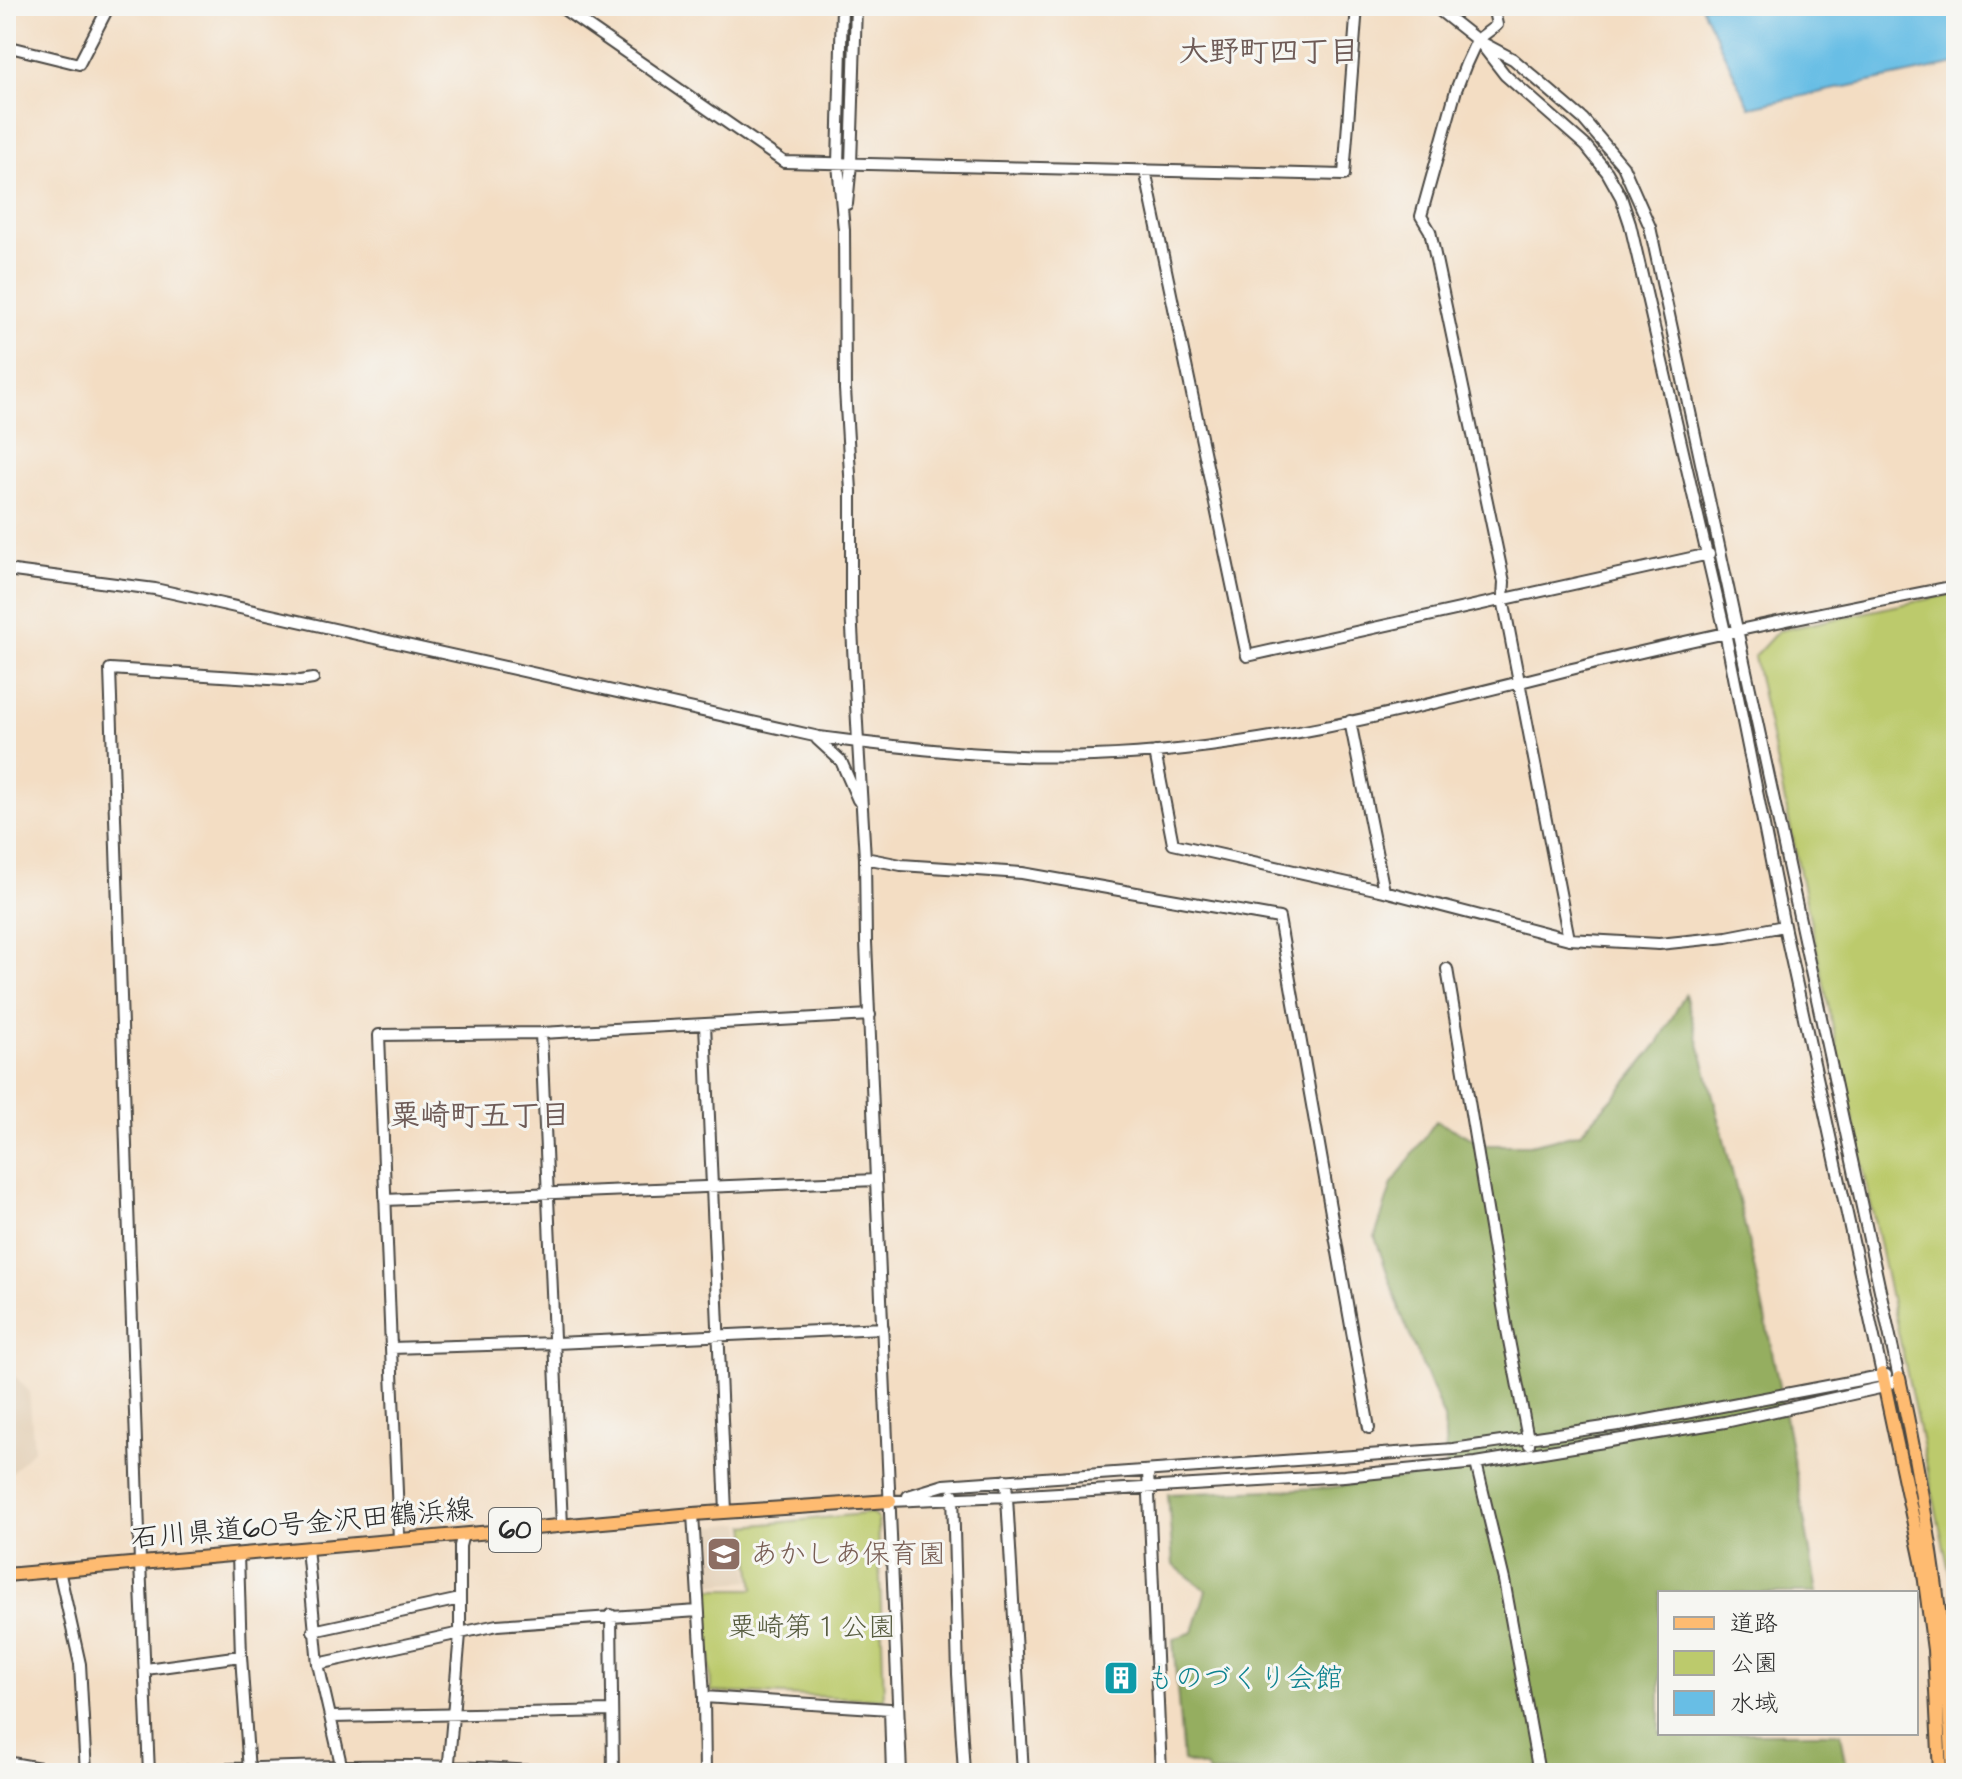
<svg xmlns="http://www.w3.org/2000/svg" width="1962" height="1779" font-family="'Architects Daughter','Klee One',sans-serif">
<style>
.built{fill:#e2cdb2}
.green{fill:#bcca6c;stroke:#747a4c;stroke-width:2}
.forest{fill:#95ae60;stroke:#606c46;stroke-width:2}
.water{fill:#68bee5;stroke:#4a7488;stroke-width:2}
.lines{fill:none;stroke-linecap:round;stroke-linejoin:round}
.minor-casing{stroke:#494642;stroke-width:14}
.major-casing{stroke:#494642;stroke-width:16}
.minor{stroke:#fff;stroke-width:10}
.major{stroke:#febb71;stroke-width:12}
.labels{text-anchor:middle;dominant-baseline:central;stroke-width:6;stroke-linejoin:round;paint-order:stroke}
.shield{fill:#f6f6f2;stroke:#686867;stroke-width:2}
.shield-label{font-size:26px;font-weight:bold;fill:#2b2b2b}
.street-label{font-size:28px;fill:#2b2b2b;stroke:#f6f6f2}
.education-label{font-size:28px;fill:#785e54;stroke:#f6f6f2;text-anchor:start}
.park-label{font-size:28px;fill:#565b3e;stroke:#f6f6f2}
.culture-label{font-size:28px;fill:#0d838f;stroke:#f6f6f2;text-anchor:start}
.neighbourhood-label{font-size:30px;font-weight:bold;fill:#6e5b57;stroke:#f6f6f2}
</style>
<rect width="100%" height="100%" fill="#f6f6f2"/>
<filter id="ink" filterUnits="userSpaceOnUse"><feTurbulence type="fractalNoise" baseFrequency=".0125" numOctaves="2"/><feDisplacementMap in="SourceGraphic" scale="16" xChannelSelector="R" yChannelSelector="G"/><feConvolveMatrix kernelMatrix="1 2 1 2 8 2 1 2 1" color-interpolation-filters="sRGB"/></filter>
<filter id="wash" filterUnits="userSpaceOnUse"><feTurbulence type="fractalNoise" baseFrequency=".006" numOctaves="4" result="noise"/><feDisplacementMap in="SourceGraphic" scale="32" xChannelSelector="R" yChannelSelector="G"/><feGaussianBlur stdDeviation="1.8" result="paint"/><feColorMatrix in="noise" values="0 0 0 0 0 0 0 0 0 0 0 0 0 0 0 0 0 1.4 0 .05"/><feComposite in="paint" operator="in"/></filter>
<g filter="url(#wash)">
<rect width="100%" height="100%" fill="#f3ddc3"/>
<!-- built -->
<path class="built" d="M6 1354 11 1372 29 1391 34 1449 6 1479Z
M742 1523 750 1581 704 1585 698 1528Z"/>
<!-- green -->
<path class="green" d="M1956 593V1603L1754 657 1778 631Z
M871 1513 878 1519 884 1699 711 1692 707 1589H754L746 1526Z"/>
<!-- forest -->
<path class="forest" d="M1685 994C1742 1190 1783 1392 1817 1593H1660V1733H1841L1848 1773H1208L1207 1768 1183 1761 1173 1639 1193 1632 1206 1590 1173 1565 1168 1494 1326 1488 1411 1477 1447 1476 1444 1418 1402 1316 1375 1237 1392 1184 1436 1121 1485 1145H1530L1580 1133 1622 1088 1659 1042Z"/>
<!-- water -->
<path class="water" d="M1701 6H1956V64L1750 107Z"/>
</g>
<g filter="url(#ink)">
<g class="lines">
<!-- minor casing -->
<g class="minor-casing">
<path id="minor" d="M559 6 784 162 1344 175 1357 6
M842 6 838 164 844 230 845 389 851 491V609L858 742C937 751 1012 759 1093 756 1267 750 1439 702 1608 660 1723 632 1840 609 1956 586
M1434 6 1477 40 1513 59 1583 119 1623 166 1650 227 1899 1378
M1493 6 1497 25 1477 40 1466 64 1456 90 1421 216 1430 231 1504 582 1503 599 1569 939
M1481 44 1505 75 1586 146 1607 172 1621 197 1630 224 1725 632 1784 926 1882 1374
M6 46 79 64 109 6
M1145 170 1247 656 1709 554
M847 204 851 164 856 6
M6 570 155 589 819 737 858 742 865 858 866 942 901 1773
M1350 721 1384 891
M817 739 841 761 858 800
M1155 752 1173 844 1384 891 1569 939 1659 944 1727 937 1784 926
M865 858 901 865 1022 873 1279 918 1369 1428
M1447 969 1507 1330 1529 1444
M705 1024 726 1512
M541 1033 562 1526
M385 1200 876 1180
M391 1348 379 1035 541 1033 870 1015
M1476 1463 1504 1580 1539 1773
M1148 1471 1161 1773
M1006 1480 1023 1773
M953 1494 958 1674 964 1773
M908 1496 944 1485 1453 1449 1632 1423 1886 1375
M890 1501 1008 1496 1344 1476 1476 1463 1725 1422 1884 1387 1899 1378
M693 1514 704 1697 705 1773
M399 1540 391 1348 556 1343 883 1328
M307 1548 318 1664 497 1625 698 1611
M238 1554 241 1656 249 1771
M59 1570 80 1664 86 1773
M611 1615 613 1773
M313 1631 460 1599
M318 1664 343 1773
M146 1669 241 1656
M704 1697 890 1709 892 1773
M332 1717 612 1711
M6 1762 69 1773
M141 1773C281 1766 419 1761 558 1773
M149 1773 140 1562 110 669 300 681 313 679
M448 1773 460 1634V1546L463 1534"/>
</g>
<!-- major casing -->
<g class="major-casing">
<path id="major" d="M1882 1374 1923 1566 1934 1650 1940 1773
M1899 1378C1927 1508 1947 1640 1953 1773
M6 1575 693 1514 890 1501"/>
</g>
<!-- minor -->
<use href="#minor" class="minor"/>
<!-- major -->
<use href="#major" class="major"/>
</g>
</g>
<!-- icons -->
<defs>
<g id="school-square" transform="scale(1.8)"><rect x="-9" y="-9" width="18" height="18" rx="4" fill="#8d6e63" stroke="#f6f6f2"/><path d="M0-5L7-2L0 1L-7-2ZM-4 1L0 2.5L4 1V4Q0 6-4 4Z" fill="#fff"/></g>
<g id="building-square" transform="scale(1.8)"><rect x="-9" y="-9" width="18" height="18" rx="4" fill="#0f9aa8" stroke="#f6f6f2"/><path d="M-4-6H4V6H1V3H-1V6H-4ZM-2.5-4.3h1.7v1.8h-1.7ZM.8-4.3h1.7v1.8H.8ZM-2.5-1h1.7V.8h-1.7ZM.8-1h1.7V.8H.8Z" fill="#fff"/></g>
</defs>
<g fill-rule="evenodd">
<use href="#school-square" x="724" y="1554"/>
<use href="#building-square" x="1121" y="1678"/>
</g>
<g class="labels">
<!-- shield labels -->
<rect class="shield" x="489" y="1508" width="52" height="44" rx="6"/>
<g class="shield-label">
<text x="515" y="1530">60</text>
</g>
<!-- street labels -->
<g class="street-label">
<text transform="translate(302 1524) rotate(-5)">石川県道60号金沢田鶴浜線</text>
</g>
<!-- education labels -->
<g class="education-label">
<text x="750" y="1554">あかしあ保育園</text>
</g>
<!-- park labels -->
<g class="park-label">
<text x="812" y="1627">粟崎第１公園</text>
</g>
<!-- culture labels -->
<g class="culture-label">
<text x="1147" y="1678">ものづくり会館</text>
</g>
<!-- neighbourhood labels -->
<g class="neighbourhood-label">
<text x="1269" y="52">大野町四丁目</text>
<text x="480" y="1116">粟崎町五丁目</text>
</g>
</g>
<!-- margin -->
<rect width="1962" height="1779" fill="none" stroke="#f6f6f2" stroke-width="32"/>
<!-- legend -->
<rect x="1658" y="1591" width="260" height="144" fill="#f6f6f2" stroke="#a5a5a2" stroke-width="2"/>
<rect x="1674" y="1617" width="40" height="12" fill="#febb71" stroke="#a5a5a2" stroke-width="2"/>
<text x="1730" y="1631" font-size="24" fill="#2b2b2b">道路</text>
<rect x="1674" y="1651" width="40" height="24" fill="#bcca6c" stroke="#a5a5a2" stroke-width="2"/>
<text x="1730" y="1671" font-size="24" fill="#2b2b2b">公園</text>
<rect x="1674" y="1691" width="40" height="24" fill="#68bee5" stroke="#a5a5a2" stroke-width="2"/>
<text x="1730" y="1711" font-size="24" fill="#2b2b2b">水域</text>
</svg>
